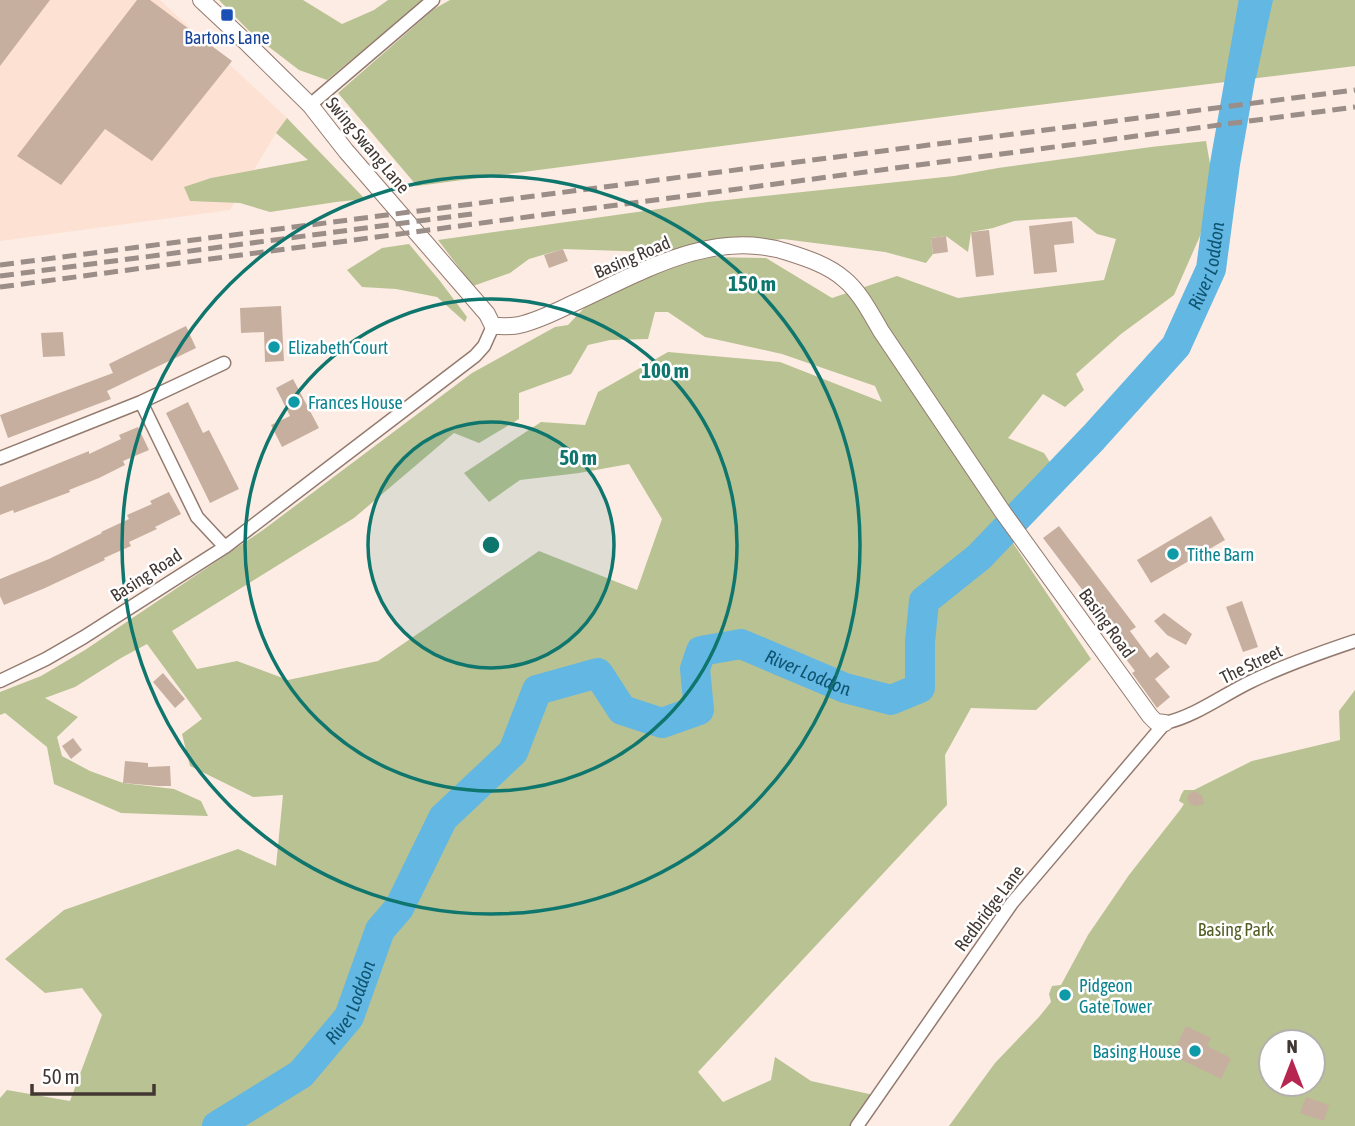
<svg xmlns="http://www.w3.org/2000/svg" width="1355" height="1126" font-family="'Asap Condensed',sans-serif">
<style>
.built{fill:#fde1d3}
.green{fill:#b9c292;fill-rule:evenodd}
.water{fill:#62b7e3}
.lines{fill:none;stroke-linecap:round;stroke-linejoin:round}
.river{stroke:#62b7e3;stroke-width:30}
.building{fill:#c7af9f}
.minor-casing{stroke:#937a6e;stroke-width:15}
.tertiary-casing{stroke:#937a6e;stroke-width:18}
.minor{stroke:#fff;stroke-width:12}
.tertiary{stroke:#fff;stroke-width:16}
.rail{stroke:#9b8d87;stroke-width:5;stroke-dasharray:14 7;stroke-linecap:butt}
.ring{fill:none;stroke:#0f766e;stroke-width:3.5}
.transit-dot{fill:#1a4fb4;stroke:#fff;stroke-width:2.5}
.culture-dot{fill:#0f9aa8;stroke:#fff;stroke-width:2.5}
.labels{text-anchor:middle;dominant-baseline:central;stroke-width:5;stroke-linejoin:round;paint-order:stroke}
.transit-label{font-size:18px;fill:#164399;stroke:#fff}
.street-label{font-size:18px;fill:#423732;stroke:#fff}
.culture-label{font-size:18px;fill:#0d838f;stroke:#fff;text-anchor:start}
.park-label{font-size:18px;fill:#545d24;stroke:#fff}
.water-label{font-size:19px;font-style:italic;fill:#0f5471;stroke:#fff}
.centre{fill:#0f766e;stroke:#fff;stroke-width:3.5}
.ring-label{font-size:21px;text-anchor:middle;font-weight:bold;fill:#0f766e;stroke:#fff;stroke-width:5;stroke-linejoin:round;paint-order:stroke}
</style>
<rect width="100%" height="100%" fill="#fdece4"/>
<!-- built -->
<path class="built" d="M0 0H160L287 118 276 133 230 210 0 241Z"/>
<!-- green -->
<path class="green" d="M219 0H303L342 24 374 10 388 0H423L327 80 299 70 252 34Z
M450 0H1355V66L974 113 417 186 338 93 434 9Z
M287 118 365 199 336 202 270 212 240 203 190 201 184 187 211 178 308 160 276 133Z
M1206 141 1213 181 1200 236 1174 295 1121 334 1076 374 1084 390 1065 407 1043 394 1008 438 1044 453 1055 470 1014 513 976 488 1091 659 1036 710 971 708 945 755 947 805 698 1072 723 1102 771 1080 775 1057 811 1081 878 1096 856 1126H0V1098L7 1090 70 1101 102 1015 82 988 45 993 5 959 64 910 238 849 276 866 283 795 253 797 190 766 182 734 202 719 147 644 121 658 75 687 45 698 78 717 57 737 62 756 90 771 123 783 174 789 201 801 208 816 121 813 54 784 47 747 5 713 0 715V692L41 676 85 650 263 530 472 373 555 327 568 325 586 306 642 277 707 257 766 258 832 298 897 276 958 298 1104 280 1116 239 1097 234 1076 217 1014 221 993 228 971 232 968 252 946 236 931 238 933 254 926 263 885 252 783 239 652 252 563 249 529 259 510 273 473 286 438 240 708 202 954 176 998 168 1151 147ZM655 312H668L705 337 782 354 875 386 882 402 780 362 668 352 598 392 585 425 541 422 464 473 489 502 520 480 579 473 629 464 662 519 637 590 539 551 378 661 288 680 237 661 197 669 172 631 354 518 454 433 479 443 519 419V393L571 374 588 345 610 340 648 339Z
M409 244 440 281 467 317 465 322 437 297 396 289 362 287 347 270 382 248Z
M1355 690V1126H949L995 1063 1039 1017 1051 1002 1049 994 1052 986 1061 985 1088 935 1129 875 1180 810 1184 804 1179 801 1181 795 1184 790H1194L1252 761 1340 740 1339 711ZM1271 1042H1313V1084H1271Z"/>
<!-- water -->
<path class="water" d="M1250 0H1273L1256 78 1234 81 1244 17Z"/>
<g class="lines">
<!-- river -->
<path class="river" id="s1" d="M217 1126 301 1074 349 1017 380 930 399 908 443 818 513 752 537 690 598 673 622 710 662 723 699 710 695 669 701 651 741 644 845 688 891 700 920 688V642L924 601 979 557 1093 438 1176 346 1211 269 1225 164 1254 0"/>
</g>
<!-- building -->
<path class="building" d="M0 0H50L0 66Z
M137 0H150L232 61 152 161 105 129 61 185 17 156Z
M1072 221 1074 243 1054 245 1057 272 1034 274 1029 226Z
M989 230 994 275 976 277 971 232Z
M946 236 948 252 933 254 931 238Z
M563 249 568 261 549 268 544 255Z
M281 306 284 361 265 362 264 332 241 333 240 308Z
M186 326 196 348 107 391 111 399 8 438 0 415 113 373 109 364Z
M63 332 65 356 43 357 41 333Z
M293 379 319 428 282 447 271 425 290 416 276 388Z
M188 402 203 433 209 430 239 489 210 503 166 413Z
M138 427 149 450 123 461 125 465 99 478 69 490 70 492 14 513 13 510 0 515V487L89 451V454L121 439 119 435Z
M169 492 181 514 155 527 157 529 129 542 131 546 104 558 105 560 45 588 4 605 0 596V579L49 559 102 533 101 532 129 519 127 515 152 504 150 501Z
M1211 516 1225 540 1151 583 1137 560Z
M1059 526 1136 627 1130 631 1150 658 1157 652 1170 667 1155 679 1170 697 1157 708 1132 673 1135 671 1119 650 1125 646 1043 538Z
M1242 601 1258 647 1243 652 1226 607Z
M1164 613 1192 634 1186 645 1167 635 1154 621Z
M163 673 185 699 175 708 153 682Z
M73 738 82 750 71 759 62 746Z
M125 761 148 763V767L170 766 171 786H158L123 783Z
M1195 791 1202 795 1204 804 1195 806 1189 803 1187 798 1190 793Z
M1062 988 1069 989 1075 997 1067 1002 1056 1000 1057 991Z
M1186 1026 1211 1038 1207 1046 1231 1058 1221 1079 1172 1055Z
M1306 1097 1329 1105 1324 1121 1300 1113Z"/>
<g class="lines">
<!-- minor casing -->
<g class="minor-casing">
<path id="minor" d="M310 105 433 0
M141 402 224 363
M0 458 141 402 197 517 225 547
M0 681 46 659 84 637 225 547 475 356 484 346 493 326
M857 1126 1012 903 1165 723C1195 716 1220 697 1248 683 1282 666 1319 653 1355 641"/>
</g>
<!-- tertiary casing -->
<g class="tertiary-casing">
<path id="tertiary" d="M201 0 248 44 310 105 346 151 487 314 493 326C501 326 511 327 519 325 538 321 557 311 574 303 640 273 712 228 787 252 806 258 828 265 844 279 860 292 871 314 881 331L1002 511 1150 716 1156 722 1165 723"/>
</g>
<!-- minor -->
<use href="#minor" class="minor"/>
<!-- tertiary -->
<use href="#tertiary" class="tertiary"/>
<!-- rail -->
<path class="rail" d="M0 265 1355 90
M0 276 472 214
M0 287 1355 107"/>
</g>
<!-- distance rings -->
<circle cx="491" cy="545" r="123" fill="#0f766e" fill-opacity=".12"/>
<g class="ring">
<circle cx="491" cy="545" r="123"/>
<circle cx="491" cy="545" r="246"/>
<circle cx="491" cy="545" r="369"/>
</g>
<!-- markers -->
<rect class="transit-dot" x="220" y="8" width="14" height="14" rx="3.5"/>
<g class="culture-dot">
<circle cx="274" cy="347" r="7"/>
<circle cx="294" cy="402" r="7"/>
<circle cx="1173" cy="554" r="7"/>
<circle cx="1065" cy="995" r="7"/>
<circle cx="1195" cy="1051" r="7"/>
</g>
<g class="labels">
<!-- transit labels -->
<g class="transit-label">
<text x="227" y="37">Bartons Lane</text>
</g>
<!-- street labels -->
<g class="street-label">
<text transform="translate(368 145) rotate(50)">Swing Swang Lane</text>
<text transform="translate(632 257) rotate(-23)">Basing Road</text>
<text transform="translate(146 575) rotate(-33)">Basing Road</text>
<text transform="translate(1107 623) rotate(54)">Basing Road</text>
<text transform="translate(1251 664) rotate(-26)">The Street</text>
<text transform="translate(989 908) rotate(-53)">Redbridge Lane</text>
</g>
<!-- culture labels -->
<g class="culture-label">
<text x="288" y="347">Elizabeth Court</text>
<text x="308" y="402">Frances House</text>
<text x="1187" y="554">Tithe Barn</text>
<text x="1079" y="985">Pidgeon<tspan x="1079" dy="21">Gate Tower</tspan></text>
<text x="1181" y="1051" text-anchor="end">Basing House</text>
</g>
<!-- park labels -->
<g class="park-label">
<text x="1236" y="929">Basing Park</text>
</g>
<!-- water labels -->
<g class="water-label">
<text stroke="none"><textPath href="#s1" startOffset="1572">River Loddon</textPath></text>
<text stroke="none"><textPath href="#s1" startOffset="920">River Loddon</textPath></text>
<text stroke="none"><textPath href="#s1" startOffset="187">River Loddon</textPath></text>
</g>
</g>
<circle cx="491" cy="545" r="10" class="centre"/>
<g class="ring-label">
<text x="752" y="291">150 m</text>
<text x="665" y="378">100 m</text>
<text x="578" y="465">50 m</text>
</g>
<!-- north arrow -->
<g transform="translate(1292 1063)"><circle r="33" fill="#ffffff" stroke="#b3afad" stroke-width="2"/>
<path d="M0-5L12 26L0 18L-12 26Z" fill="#b62650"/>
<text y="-10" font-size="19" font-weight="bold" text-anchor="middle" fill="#423732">N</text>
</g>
<!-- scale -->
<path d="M32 1084v10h122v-10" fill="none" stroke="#423732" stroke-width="3.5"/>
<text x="42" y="1084" font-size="21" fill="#423732" stroke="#ffffff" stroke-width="5" paint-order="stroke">50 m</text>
</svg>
